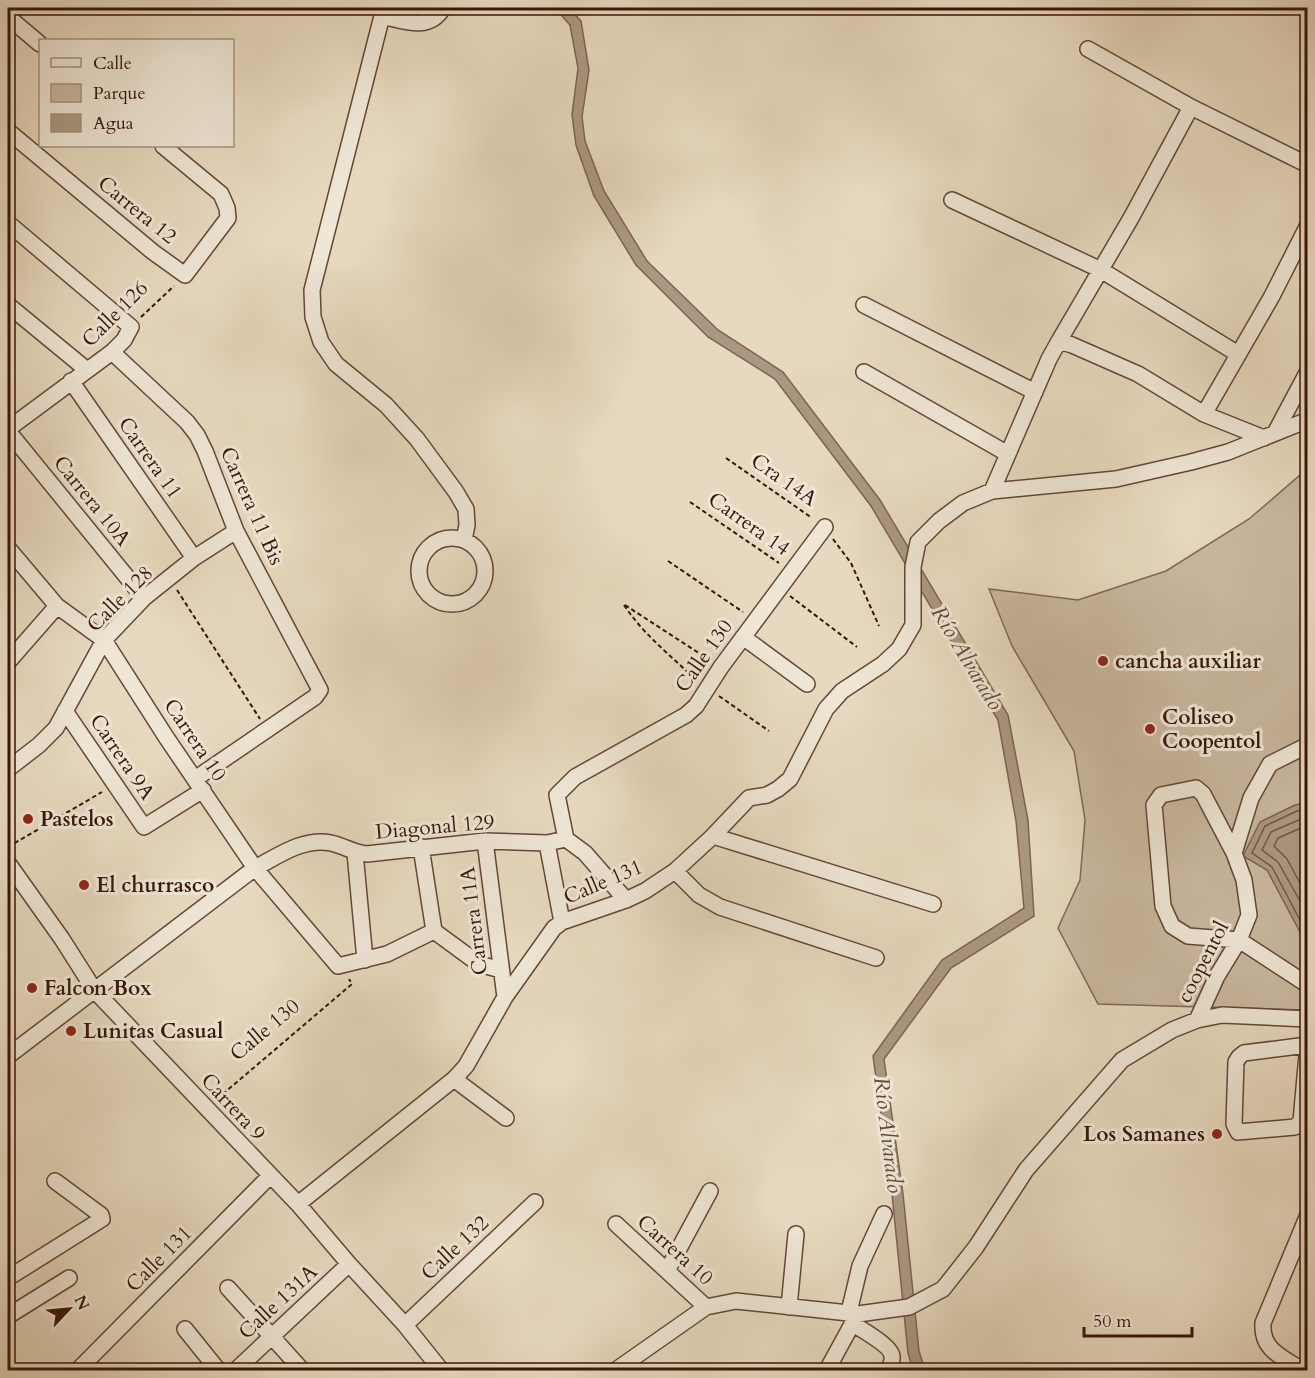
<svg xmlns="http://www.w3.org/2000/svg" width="1315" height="1378" font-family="Cardo,serif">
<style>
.green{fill:#c9b8a0;stroke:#806754;stroke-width:1.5}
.water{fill:#ab9781;stroke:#7d6351;stroke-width:1.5}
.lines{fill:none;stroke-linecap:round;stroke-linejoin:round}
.shore{stroke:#715645;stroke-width:1.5}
.minor-casing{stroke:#634736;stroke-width:18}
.path{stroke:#371609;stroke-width:2;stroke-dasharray:4.5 3;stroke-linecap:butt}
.minor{stroke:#efe6d5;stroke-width:15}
.poi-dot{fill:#8f2418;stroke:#efe6d5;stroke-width:2}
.labels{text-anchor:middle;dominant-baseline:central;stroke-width:6;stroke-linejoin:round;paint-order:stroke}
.street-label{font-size:21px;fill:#371609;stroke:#efe6d5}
.poi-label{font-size:21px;font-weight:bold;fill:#371609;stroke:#efe6d5;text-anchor:start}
.water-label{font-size:22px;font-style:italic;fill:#654a39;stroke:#efe6d5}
</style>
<rect width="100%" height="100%" fill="#e7d9bf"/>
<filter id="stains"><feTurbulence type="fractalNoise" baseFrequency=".00333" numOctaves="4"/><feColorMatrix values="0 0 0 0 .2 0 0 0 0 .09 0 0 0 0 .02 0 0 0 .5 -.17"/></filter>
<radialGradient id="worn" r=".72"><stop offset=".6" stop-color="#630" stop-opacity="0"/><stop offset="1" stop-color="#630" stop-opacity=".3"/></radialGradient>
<!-- green -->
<path class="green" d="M1307 469V1010L1098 1004 1058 928 1080 880 1085 820 1074 751 1012 646 989 589 1078 600 1166 571 1249 519Z"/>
<!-- water -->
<path class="water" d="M555 8H569L581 21 589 70 582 117 585 141 604 191 647 261 718 330 783 372 880 500 1008 715 1028 820 1034 916 951 968 884 1059 903 1194 919 1351 925 1370H913L908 1353 892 1194 873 1056 942 960 1024 908 1016 821 998 720 871 506 775 379 708 337 636 265 594 196 576 145 572 115 578 68 570 25Z
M1307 802V927L1301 934 1267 870 1243 856 1260 822 1295 805Z"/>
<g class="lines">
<!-- shore -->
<path class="shore" d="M1308 808 1297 811 1265 826 1252 853 1272 867 1301 922 1308 923
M1308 816 1271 832 1262 850 1278 862 1308 915
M1308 825 1278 838 1274 846 1287 859 1308 898"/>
<!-- minor casing -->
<g class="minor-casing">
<path id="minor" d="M384 8 312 290 313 317 321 342 336 364 386 405 417 439 456 492 466 509 467 525 464 540
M382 16C404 21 429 32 443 8
M8 17 40 44
M1088 49 1191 107
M8 131 153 252 185 275 228 218 227 208 221 194 163 146
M952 200 1101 270 1238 354
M8 223 131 327 124 340 112 352 8 429
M8 305 87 370
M864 305 1035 392
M1059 341 1131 218 1191 107 1308 165
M112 352 187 422 197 435 205 451 236 531 320 690 315 697 195 779
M864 372 1008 454
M71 381 194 558
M1204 414 1272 296 1308 225
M8 431 144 598
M1275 433 1308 371
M992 491 1049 359 1059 341 1072 345 1138 374 1204 414 1264 438
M419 571a33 33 0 1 1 66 0a33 33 0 1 1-66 0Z
M8 548 57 606 104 640 166 737 255 868 338 966 387 954 434 931
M743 637 807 684
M8 662 57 606
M65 711 144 827 203 790
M8 769 39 745 56 728 104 640 144 598 194 558 236 531
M713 836 933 904
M485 841 505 997
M547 843 562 922
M421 847 434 931 479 964 501 970
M355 853 365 960
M1234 853 1251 798 1270 764 1308 745
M8 863 62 939 95 991 298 1204 349 1264 405 1325 441 1370
M675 871 699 895 720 907 876 958
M626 900 585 853 566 839 557 795 575 777 686 715 696 706 721 667 825 527
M1197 1020 1217 976 1239 940 1249 915 1244 880 1234 853 1203 794 1196 788 1161 795 1154 805 1163 906 1172 926 1188 936 1239 940 1308 985
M1307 1045 1244 1053 1239 1057 1236 1062 1234 1124 1238 1132 1295 1127 1301 1121 1308 1044
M8 1056 255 868C278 856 304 837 331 843 344 846 354 853 367 854L485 841 547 843 566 839
M454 1079 506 1118
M298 1204 454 1079 466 1066 505 997 554 928 562 922 626 900 645 891 675 871 713 836 749 798 767 795 778 789 790 779 826 709 842 691 883 664 899 649 913 625V567L918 542 939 521 963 503 992 491 1116 479 1191 462 1228 452 1308 420
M616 1224 706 1307
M667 1271 710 1191
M8 1278 102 1219 101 1215 55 1181
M228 1288 302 1370
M789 1307 796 1234
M849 1312 860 1266 884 1214
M8 1316 69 1278
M853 1324C861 1329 891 1346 892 1356 893 1360 890 1366 889 1370
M405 1325 535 1202
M185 1329 218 1370
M78 1370 270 1176
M236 1370 349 1264
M616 1370 706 1307 736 1301 858 1314 909 1307 943 1289 976 1247 1026 1170 1122 1060 1172 1030 1197 1020 1222 1015 1308 1019
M827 1370 856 1317
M1302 1370C1282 1357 1261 1350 1263 1323L1308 1215"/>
</g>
<!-- path -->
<path class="path" d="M141 317 174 286
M726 458 812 518
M690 502 779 563
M833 539 851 563 879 626
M668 561 743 612
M177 590 260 719
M790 596 857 647
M624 605C643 634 670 655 695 679
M625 605 708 659
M719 696 769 731
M8 847 102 792
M217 1099 352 984 349 979"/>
<!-- minor -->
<use href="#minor" class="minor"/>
</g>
<!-- markers -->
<g class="poi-dot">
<circle cx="1103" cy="661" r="6"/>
<circle cx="1150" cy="729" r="6"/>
<circle cx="28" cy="819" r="6"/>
<circle cx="84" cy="885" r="6"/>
<circle cx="32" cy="988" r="6"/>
<circle cx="71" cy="1031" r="6"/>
<circle cx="1217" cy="1134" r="6"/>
</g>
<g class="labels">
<!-- street labels -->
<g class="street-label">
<text transform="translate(137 210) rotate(39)">Carrera 12</text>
<text transform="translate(115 314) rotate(-45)">Calle 126</text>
<text transform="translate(150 458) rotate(55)">Carrera 11</text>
<text transform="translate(784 480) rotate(35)">Cra 14A</text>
<text transform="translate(92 501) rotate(51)">Carrera 10A</text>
<text transform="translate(252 506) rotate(66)">Carrera 11 Bis</text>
<text transform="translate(749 524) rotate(35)">Carrera 14</text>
<text transform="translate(120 599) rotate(-45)">Calle 128</text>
<text transform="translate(704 656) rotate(-55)">Calle 130</text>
<text transform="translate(195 740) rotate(56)">Carrera 10</text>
<text transform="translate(122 757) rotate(56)">Carrera 9A</text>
<text transform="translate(435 827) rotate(-5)">Diagonal 129</text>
<text transform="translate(603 882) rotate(-23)">Calle 131</text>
<text transform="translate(474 921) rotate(-97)">Carrera 11A</text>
<text transform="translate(1203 962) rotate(-63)">coopentol</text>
<text transform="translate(265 1030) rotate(-40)">Calle 130</text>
<text transform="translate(233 1107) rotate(47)">Carrera 9</text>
<text transform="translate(455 1248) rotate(-43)">Calle 132</text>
<text transform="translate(675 1250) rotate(42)">Carrera 10</text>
<text transform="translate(159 1259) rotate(-45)">Calle 131</text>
<text transform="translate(278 1302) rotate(-43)">Calle 131A</text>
</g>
<!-- poi labels -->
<g class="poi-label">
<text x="1115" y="661">cancha auxiliar</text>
<text x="1162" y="717">Coliseo<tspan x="1162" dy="24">Coopentol</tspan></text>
<text x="40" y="819">Pastelos</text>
<text x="96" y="885">El churrasco</text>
<text x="44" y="988">Falcon Box</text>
<text x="83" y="1031">Lunitas Casual</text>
<text x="1205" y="1134" text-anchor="end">Los Samanes</text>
</g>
<!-- water labels -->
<g class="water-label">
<text transform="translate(967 658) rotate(59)">Río Alvarado</text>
<text transform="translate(888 1135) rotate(83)">Río Alvarado</text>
</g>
</g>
<!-- margin -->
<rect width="1315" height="1378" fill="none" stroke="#e7d9bf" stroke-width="30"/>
<rect x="9" y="9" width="1297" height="1360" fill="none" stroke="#371609" stroke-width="3"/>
<rect x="15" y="15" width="1285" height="1348" fill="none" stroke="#371609" stroke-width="1.5"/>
<!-- legend -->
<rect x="39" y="39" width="195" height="108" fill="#efe6d5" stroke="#a59383" stroke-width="1.5"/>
<rect x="51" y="58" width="30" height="9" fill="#efe6d5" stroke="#a59383" stroke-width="1.5"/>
<text x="93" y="69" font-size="18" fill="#371609">Calle</text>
<rect x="51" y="84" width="30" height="18" fill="#c9b8a0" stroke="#a59383" stroke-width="1.5"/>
<text x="93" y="99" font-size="18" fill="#371609">Parque</text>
<rect x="51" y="114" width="30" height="18" fill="#ab9781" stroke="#a59383" stroke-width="1.5"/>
<text x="93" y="129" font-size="18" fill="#371609">Agua</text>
<!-- north arrow -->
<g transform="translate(69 1309) rotate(64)" stroke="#efe6d5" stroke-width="4.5" paint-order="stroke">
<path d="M0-4.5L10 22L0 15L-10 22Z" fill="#371609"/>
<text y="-9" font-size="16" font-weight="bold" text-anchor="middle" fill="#371609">N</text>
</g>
<!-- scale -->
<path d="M1084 1327v9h108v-9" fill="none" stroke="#371609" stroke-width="3"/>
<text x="1093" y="1327" font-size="18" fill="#371609" stroke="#efe6d5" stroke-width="4.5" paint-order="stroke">50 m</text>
<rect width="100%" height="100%" filter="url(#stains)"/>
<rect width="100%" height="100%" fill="url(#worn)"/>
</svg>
